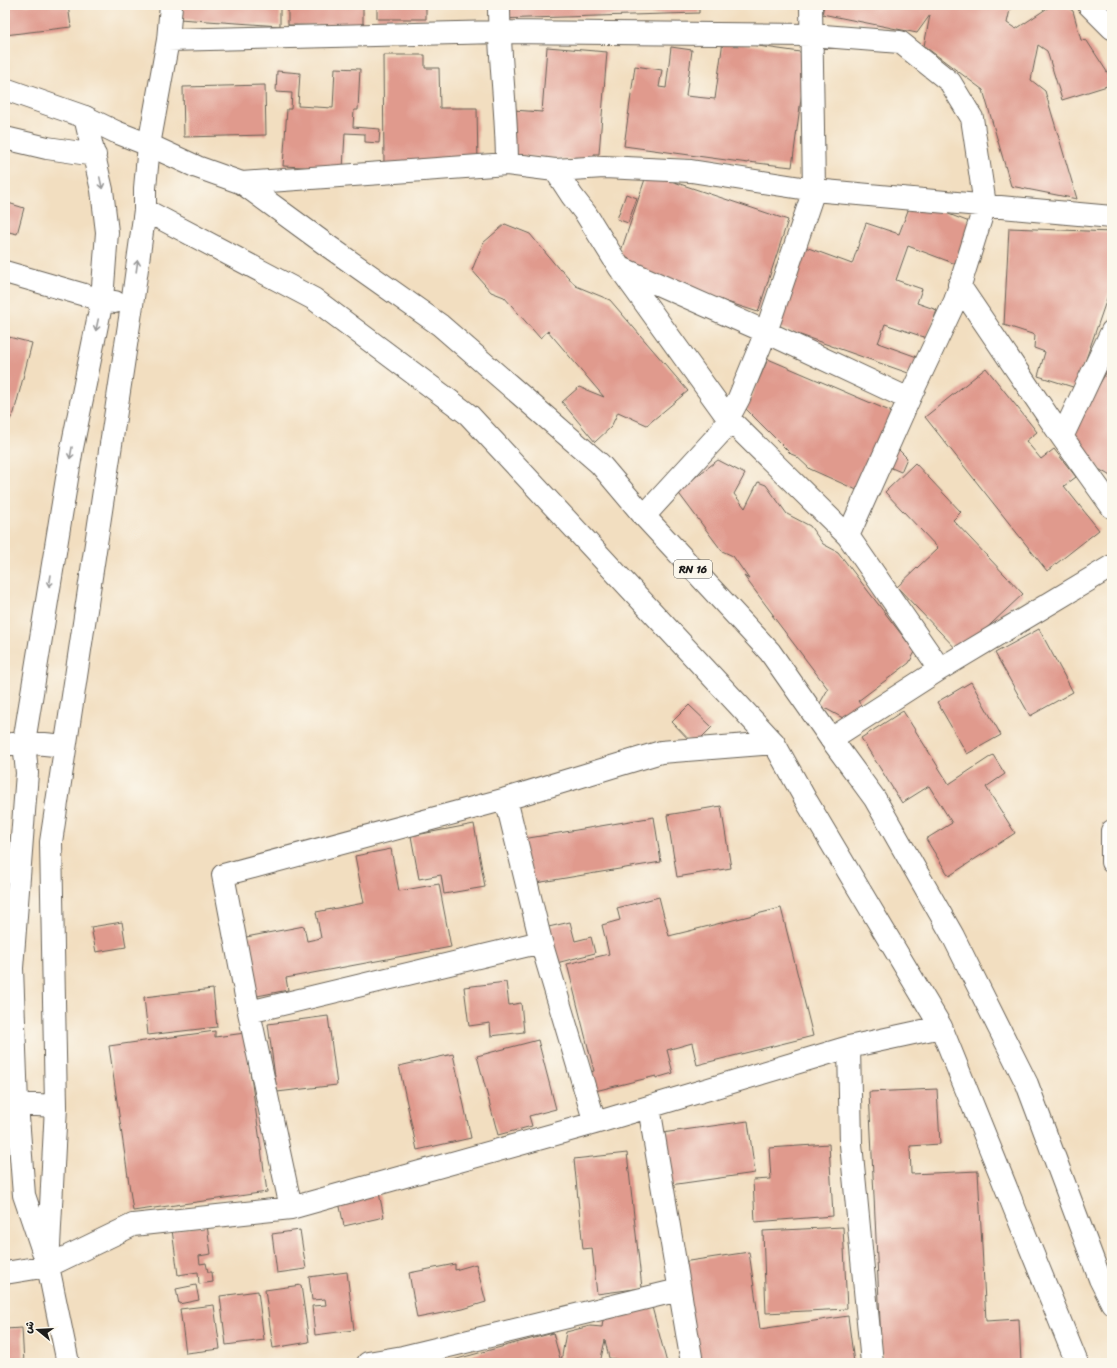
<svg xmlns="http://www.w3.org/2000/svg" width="1117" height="1368" font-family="Sriracha,'Playpen Sans Arabic',sans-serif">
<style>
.building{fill:#e09a8d}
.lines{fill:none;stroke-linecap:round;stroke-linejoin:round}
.minor-casing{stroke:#676055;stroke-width:24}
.major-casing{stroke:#676055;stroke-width:24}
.minor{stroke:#fff;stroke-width:22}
.major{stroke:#fff;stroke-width:22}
.oneway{stroke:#999}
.labels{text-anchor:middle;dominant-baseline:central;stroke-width:3.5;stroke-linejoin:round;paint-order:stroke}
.shield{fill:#fbf7ec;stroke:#5f5e5a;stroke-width:1}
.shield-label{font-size:11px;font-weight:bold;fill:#1c1c1c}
</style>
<rect width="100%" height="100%" fill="#fbf7ec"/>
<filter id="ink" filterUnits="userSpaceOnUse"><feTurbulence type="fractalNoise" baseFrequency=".025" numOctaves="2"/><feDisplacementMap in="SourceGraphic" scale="8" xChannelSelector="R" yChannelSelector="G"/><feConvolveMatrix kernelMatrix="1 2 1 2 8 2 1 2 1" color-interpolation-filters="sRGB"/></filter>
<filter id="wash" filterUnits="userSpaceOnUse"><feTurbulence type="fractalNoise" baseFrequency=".012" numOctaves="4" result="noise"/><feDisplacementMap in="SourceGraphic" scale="16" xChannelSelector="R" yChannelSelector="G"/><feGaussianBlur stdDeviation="0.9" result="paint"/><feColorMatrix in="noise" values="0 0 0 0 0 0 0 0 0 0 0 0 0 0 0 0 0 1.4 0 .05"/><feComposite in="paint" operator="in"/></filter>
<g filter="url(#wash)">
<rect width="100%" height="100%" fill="#f2dec0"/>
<g id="blocks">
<!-- building -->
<path class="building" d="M5 5H68L71 27 5 35Z
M179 5H280V26L179 19Z
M288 5H363V26L288 25Z
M377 5H426V19H377Z
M496 5H699V13L496 19Z
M824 5H934L933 9 938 5H1011L1007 23 1016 29 1052 5H1064L1073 11 1081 40 1087 41 1109 75 1107 86 1062 100 1047 51 1038 45 1031 80 1045 91 1077 199 1011 186 983 90 924 46 930 15 917 33 822 14Z
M723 41 807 53 792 167 748 162V163L624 146 635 66 662 70 659 87 666 88 671 47 692 50 686 96 715 99Z
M547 47 607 52 599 154H594V162L509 155 513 110 542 112Z
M383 55H425V68H439L440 108H477L478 163 384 166Z
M335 68 360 69 358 110H354L353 127 380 129 379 143 365 142V134L345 133 343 169 283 166 287 109H291L292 93 276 92 277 71 300 73 298 106 333 108Z
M265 85 266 135 184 137 183 87Z
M647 173 788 220 758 312 616 266Z
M626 194 637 198 628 223 617 219Z
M912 200 985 228 969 269 908 246 896 280 922 289 917 303 937 310 927 338 885 324 878 343 917 357 911 374 772 325 800 245 852 264 866 223 899 234Z
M5 202 24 208 17 234 5 231Z
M505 224 530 234 558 268 561 269 576 286 610 300 688 391 647 425 618 412 611 427 595 442 562 402 579 387 604 397 548 331 540 338 504 297 491 292 472 270 483 243Z
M1009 228 1112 232V284L1076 388 1038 376 1045 352 1034 348 1035 335 1004 325Z
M5 336 32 343 14 413 9 421 5 420Z
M768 359 892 412V443L907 458 901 472 887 466 859 491 810 469 796 456 791 454 746 409Z
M1112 363V477L1062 447Z
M986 368 1037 432 1026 441 1041 459 1054 449 1076 477 1064 486 1099 530 1047 571 925 417Z
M718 460 745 474 734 494 745 508 758 482 766 485 787 514 810 526 823 544 838 552 915 652 909 663 858 701 866 712 852 723 819 705 828 689 772 615 774 616 744 576 749 579 733 556 722 551 677 491Z
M915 463 961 512 953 520 1023 594 960 653 897 587 938 548 885 492Z
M1039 629 1073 692 1030 716 995 653Z
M971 682 1001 735 967 754 937 702Z
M689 705 712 727 694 745 672 722Z
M903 711 949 784 993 755 1005 774 986 787 1015 833 949 876 926 839 952 823 929 786 902 803 861 738Z
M721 806 731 868 677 877 667 815Z
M654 817 661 862 524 885 517 840Z
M474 824 485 887 444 894 441 875 419 879 411 836Z
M391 849 399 891 439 884 451 947 286 978 288 990 252 997 241 938 304 926 307 941 321 938 316 912 364 903 355 856Z
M659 897 669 936 781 908 813 1036 697 1065 692 1043 667 1050 673 1073 656 1078V1076L587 1093 582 1074 594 1071 567 964 609 954 602 925 620 920 617 908Z
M122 922 126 947 96 952 91 927Z
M570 922 575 941 591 937 595 953 549 965 540 929Z
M506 982 509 1005 521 1003 524 1032 491 1036 490 1023 469 1026 464 987Z
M213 989 217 1027 148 1035 144 997Z
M328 1016 337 1085 277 1092 268 1024Z
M215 1031V1037L245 1033 267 1192 133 1211 109 1046Z
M538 1040 556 1109 529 1116 532 1126 498 1135 477 1056Z
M453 1054 471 1138 417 1150 399 1066Z
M937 1089 940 1144 910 1146 911 1174 978 1171 986 1321 1019 1319 1021 1363H882L869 1092Z
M748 1121 755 1173 670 1185 662 1133Z
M829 1144 833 1216 755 1222 753 1180 771 1179 769 1148Z
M627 1153 642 1288 597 1294 592 1248 583 1249 574 1159Z
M379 1193 384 1217 344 1226 339 1202Z
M207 1225 211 1254 199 1256 200 1264 206 1263 208 1272H212L213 1282 199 1284 198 1272 178 1275 172 1230Z
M843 1227 847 1309 766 1313 763 1231Z
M300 1230 306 1269 277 1273 272 1234Z
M749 1252 760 1329 848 1316 854 1363H689L669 1264Z
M455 1264V1270L476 1264 486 1302 463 1309 417 1318 409 1273Z
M347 1272 354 1330 315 1335 312 1306 326 1305 325 1299 312 1300 309 1277Z
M196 1285 199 1300 179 1304 176 1289Z
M301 1285 309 1342 273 1348 265 1290Z
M258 1291 264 1340 226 1345 220 1296Z
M214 1305 220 1349 186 1353 180 1309Z
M652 1307 667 1363H638L609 1358 605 1340 600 1363H442L553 1333 561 1362 566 1332 590 1326 602 1327 603 1320Z
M22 1328 24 1363H5V1329Z"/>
</g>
</g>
<g filter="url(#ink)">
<use href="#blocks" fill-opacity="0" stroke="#676055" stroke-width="1"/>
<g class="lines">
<!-- minor casing -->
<g class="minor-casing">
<path id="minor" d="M499 5C499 58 507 111 507 164
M1089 5 1112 28
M168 40 499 32 811 35 900 42 950 82 972 118 985 205 955 301 909 399 848 536
M85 117 102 190 107 232 102 300 72 448 24 742 27 773 12 968 17 1104 24 1195 48 1266 56 1106 51 842 132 305 145 210V188L149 145 168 40 171 5
M5 138 47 148 95 155
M555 170 572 196 586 214 619 267 766 332 909 399
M242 183 507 164 555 170 604 167 691 171 814 190 1112 217
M145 210 314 299 469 415 774 743
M619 267 728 418 848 536 940 669
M5 272 102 300 115 302
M959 285 1062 437 1112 507
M1062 437 1112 331
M644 516 721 432 739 398 766 332 814 190 811 5
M831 739 940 669 1112 566
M5 745 24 742 65 746
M506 799 541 942 595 1123
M1112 831V862
M249 1012 541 942
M849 1047 851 1144 872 1363
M5 1106 17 1104 56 1106
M649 1107 692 1363
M291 1208 249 1012 223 875 506 799 661 752 774 743 807 802 941 1027
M5 1273 48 1266
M68 1363 48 1266 133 1225 291 1208 595 1123 849 1047 941 1027 1077 1363
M368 1363 403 1357 679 1290"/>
</g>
<!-- major casing -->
<g class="major-casing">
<path id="major" d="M5 89 85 117 116 132 149 145 197 167 242 183 328 246 440 325 600 464 644 516 770 652 831 739 875 799 953 936 1027 1084 1100 1279 1112 1303"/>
</g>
<!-- minor -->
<use href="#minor" class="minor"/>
<!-- major -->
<use href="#major" class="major"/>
</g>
<!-- one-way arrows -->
<defs><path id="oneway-shaft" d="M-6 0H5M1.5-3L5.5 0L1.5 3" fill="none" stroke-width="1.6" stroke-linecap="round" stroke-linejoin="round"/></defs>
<g class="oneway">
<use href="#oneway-shaft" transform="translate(101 183) rotate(78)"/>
<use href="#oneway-shaft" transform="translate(137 266) rotate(-82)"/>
<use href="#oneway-shaft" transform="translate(97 325) rotate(102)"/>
<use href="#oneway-shaft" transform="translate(71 453) rotate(100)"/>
<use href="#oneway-shaft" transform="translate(50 581) rotate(99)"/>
</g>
</g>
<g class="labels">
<!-- shield labels -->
<rect class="shield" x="674" y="560" width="38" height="18" rx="3"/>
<g class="shield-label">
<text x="693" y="569">RN 16</text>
</g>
</g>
<!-- margin -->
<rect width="1117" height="1368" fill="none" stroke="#fbf7ec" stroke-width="20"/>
<!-- north arrow -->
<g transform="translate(38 1330) rotate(288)" stroke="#fbf7ec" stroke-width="3" paint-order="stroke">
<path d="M0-3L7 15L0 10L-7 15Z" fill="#1c1c1c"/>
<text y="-6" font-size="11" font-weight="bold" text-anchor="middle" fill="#1c1c1c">ش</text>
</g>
</svg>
